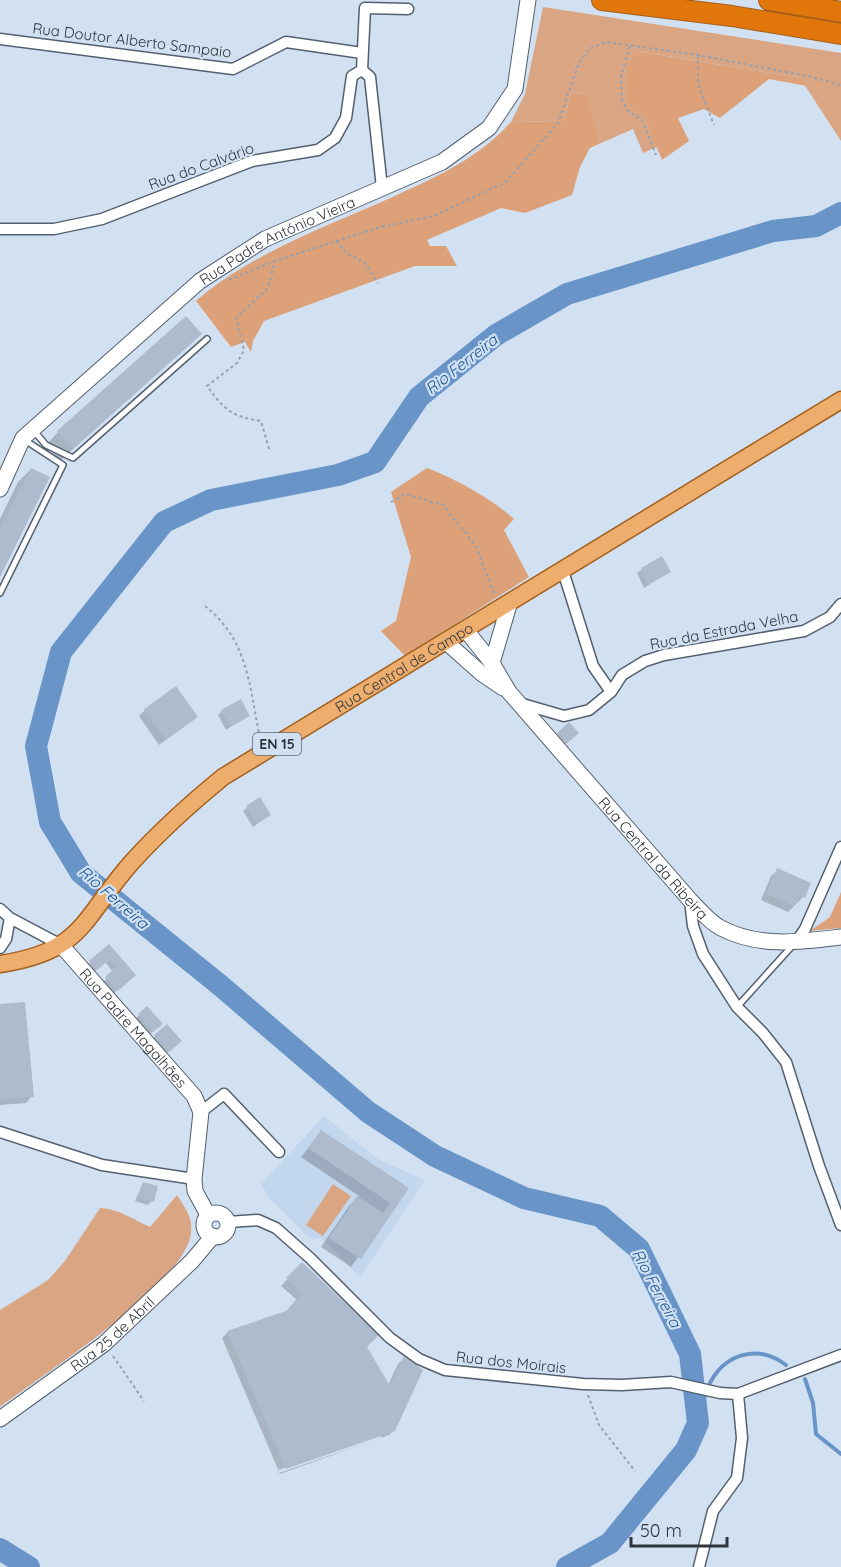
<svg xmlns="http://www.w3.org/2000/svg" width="841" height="1567" font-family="Quicksand,sans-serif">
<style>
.built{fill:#c2d6ed}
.green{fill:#daa582}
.forest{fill:#dda179}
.shadow{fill:#0003;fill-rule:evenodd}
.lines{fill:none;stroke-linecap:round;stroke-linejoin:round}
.stream{stroke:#6994c7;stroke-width:4}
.river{stroke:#6994c7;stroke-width:22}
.building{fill:#adbbcd}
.lane-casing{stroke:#53606f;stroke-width:8}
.street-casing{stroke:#53606f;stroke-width:13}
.secondary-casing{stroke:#53606f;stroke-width:17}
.primary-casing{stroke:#a35f1c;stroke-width:19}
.highway-casing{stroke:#a35f1c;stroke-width:22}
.path{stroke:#96a1af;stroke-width:2;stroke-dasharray:3 3;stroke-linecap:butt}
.lane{stroke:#fff;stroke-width:5}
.street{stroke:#fff;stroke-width:10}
.secondary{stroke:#fff;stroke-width:15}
.primary{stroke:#edad6d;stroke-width:16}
.highway{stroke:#e1760b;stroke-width:20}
.labels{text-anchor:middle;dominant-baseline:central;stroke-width:4.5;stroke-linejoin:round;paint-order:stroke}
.shield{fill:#d2e1f2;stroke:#606973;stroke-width:1.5}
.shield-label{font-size:14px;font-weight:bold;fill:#2f353c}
.street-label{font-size:15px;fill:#2f353c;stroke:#d2e1f2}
.water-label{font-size:16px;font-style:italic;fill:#135290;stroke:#d2e1f2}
</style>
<rect width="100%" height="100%" fill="#d2e1f2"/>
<!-- built -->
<path class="built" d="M324 1116 379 1160 425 1180 360 1277 321 1238 310 1239 270 1199 261 1184Z"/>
<!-- green -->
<path class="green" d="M543 7 841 53V141L800 78 637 51 632 107 644 117 657 147 643 153 633 129 599 144 586 94 571 93 564 121 511 122 525 94Z
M333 1184 351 1196 323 1236 306 1225Z
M177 1195C185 1208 193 1217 191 1233 186 1283 42 1375 0 1407V1310L48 1280 65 1261 100 1208C119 1209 132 1219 150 1227Z"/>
<!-- forest -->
<path class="forest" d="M636 51 800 78 807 86 769 79 720 118 704 109 678 118 689 141 662 160 644 117 631 107 627 99 628 65Z
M571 93 587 94 599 144 590 148 580 167 572 195 525 213 501 208 427 240 430 246H446L457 266H415L264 321 253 341 251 352 245 342 231 347 196 301C253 252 328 226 397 195 439 176 480 157 511 122L564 121Z
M427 468C458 480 489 497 514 519L504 530 529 577 405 656 381 631 396 621 411 557 391 492Z
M841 892V928L810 931 830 917Z"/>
<!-- shadow -->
<path class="shadow" d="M115 411 60 461 46 445 58 432Z
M31 469 0 574V519L18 482Z
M661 558 669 571 644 588 637 573Z
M145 710 196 717 159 745 139 716Z
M222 711 248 715 226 730 218 715Z
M259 799 269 815 253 827 243 811Z
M778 870 803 897 788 912 761 900 771 876Z
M109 946 130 979 113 994 103 982 113 972 105 962 93 973 86 966Z
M0 1005 32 1096 26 1103 0 1105Z
M147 1008 161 1024 149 1035 135 1019Z
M167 1026 179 1041 164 1055 151 1040Z
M321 1132 407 1189 351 1267 321 1247 349 1206 359 1196 301 1157Z
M143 1183 152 1201 148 1205 135 1201Z
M302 1264 366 1346 388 1385 398 1364 404 1358 394 1430 389 1435 280 1474 222 1338 228 1332 286 1313 297 1300 281 1286ZM381 1434V1438L279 1473 278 1470Z"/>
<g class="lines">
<!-- stream -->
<path class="stream" d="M805 1379 813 1403 816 1434 841 1454
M698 1423C701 1412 703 1398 708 1387 723 1354 757 1343 786 1365"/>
<!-- river -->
<path class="river" d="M0 1549 29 1567
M567 1567 610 1543 686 1450 698 1423 690 1354 639 1249 600 1216 524 1198 435 1156 368 1112 221 986 81 873 50 822 36 746 61 652 164 522 211 500 338 475 375 462 419 397 496 335 567 294 773 231 816 226 841 213"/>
</g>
<!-- building -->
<path class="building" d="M186 316 202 334 73 449 57 431Z
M31 468 50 477 0 577V529Z
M662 556 671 572 648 585 641 568Z
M176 686 198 717 166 740 144 709Z
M241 699 250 716 230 727 221 710Z
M569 722 579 733 564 746 554 736Z
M260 797 271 815 257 824 246 806Z
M777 868 811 883 805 898 800 896 795 906 766 894Z
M109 944 136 975 118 991 105 977 116 967 110 959 97 970 89 961Z
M25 1002 34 1097 0 1100V1004Z
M147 1006 163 1024 153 1032 138 1014Z
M167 1024 182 1041 169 1052 154 1035Z
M321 1130 409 1188 361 1259 329 1238 357 1196 383 1213 390 1203 308 1148Z
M143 1182 158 1186 154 1202 138 1197Z
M302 1262 379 1335 367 1347 390 1386 404 1356 423 1370 395 1431 286 1469 227 1331 286 1311 302 1293 286 1278Z"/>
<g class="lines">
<!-- lane casing -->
<g class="lane-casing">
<path id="lane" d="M34 431 46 445 73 458 207 339
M0 593 63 465 23 439
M737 1007 793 945"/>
</g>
<!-- street casing -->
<g class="street-casing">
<path id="street" d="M0 39 233 69 286 42 362 53
M382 188 370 77 362 70 365 8 408 9
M0 229H54L102 219 252 161 318 150 335 138 346 118 352 76 362 70
M563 571 593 666 611 692
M519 703 564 716 589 710 611 692 622 675 645 661 664 655 804 631 830 617 841 604
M690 900 693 926 703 954 737 1007 763 1033 786 1062 819 1166 841 1225
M0 909 10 918 61 945
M796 942 805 929 841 847
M0 948 6 939 10 918
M201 1112 224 1094 279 1152
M0 1132 102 1165 194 1179
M228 1222 258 1220 276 1228 310 1258 390 1338 419 1359 445 1370 583 1384 622 1385 671 1382 720 1393 738 1394 841 1355
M699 1567 713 1511 737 1478 742 1438 738 1394"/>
</g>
<!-- secondary casing -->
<g class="secondary-casing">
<g id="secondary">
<path id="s1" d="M0 489 23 438 200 281 265 239 442 162 489 128 515 89 528 0"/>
<path id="s2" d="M465 629 492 663 509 692 690 900C699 909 709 922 721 928 759 948 800 942 841 937"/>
<path d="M445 641 481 673 503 688"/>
<path d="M492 663 509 605"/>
<path id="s3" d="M61 945 194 1096 201 1112 194 1179 195 1191 208 1215"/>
<circle cx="216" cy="1225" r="12"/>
<path id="s4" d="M0 1419 104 1344 192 1261 213 1236"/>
</g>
</g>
<!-- primary casing -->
<g class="primary-casing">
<g id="primary">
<path id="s5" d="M0 964C84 952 83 917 132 862 161 830 190 804 223 777L841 400"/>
</g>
</g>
<!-- highway casing -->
<g class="highway-casing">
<path id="highway" d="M602 0 732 16 841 34
M769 0 841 12"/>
</g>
<!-- path -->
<path class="path" d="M630 46 621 75 622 100 627 110 642 120 656 155
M698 55V84L714 125
M336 241 348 254 364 262 378 283
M229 280 275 261 377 228 434 216 506 182 558 123 579 63 589 49 606 42 698 55 812 77 841 85
M269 449 261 421C230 416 225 410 207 386L237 363 244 350 236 318 268 288 275 261
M391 502 405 494 443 505 476 546 495 596
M205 606C249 641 249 686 260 738
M113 1356 144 1401
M588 1395 599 1425 635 1471"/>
<!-- lane -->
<use href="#lane" class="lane"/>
<!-- street -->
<use href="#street" class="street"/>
<!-- secondary -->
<use href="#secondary" class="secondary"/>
<!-- primary -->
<use href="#primary" class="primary"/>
<!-- highway -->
<use href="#highway" class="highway"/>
</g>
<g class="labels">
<!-- shield labels -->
<rect class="shield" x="253" y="733" width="48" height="22" rx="4.5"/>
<g class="shield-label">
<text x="277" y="744">EN 15</text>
</g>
<!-- street labels -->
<g class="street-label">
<text transform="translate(132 40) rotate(7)">Rua Doutor Alberto Sampaio</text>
<text transform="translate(201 166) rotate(-20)">Rua do Calvário</text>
<text stroke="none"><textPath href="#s1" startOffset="380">Rua Padre António Vieira</textPath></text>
<text transform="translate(724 630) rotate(-11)">Rua da Estrada Velha</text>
<text stroke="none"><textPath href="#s5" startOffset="510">Rua Central de Campo</textPath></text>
<text stroke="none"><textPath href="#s2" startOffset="297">Rua Central da Ribeira</textPath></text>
<text stroke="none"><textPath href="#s3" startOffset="110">Rua Padre Magalhães</textPath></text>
<text stroke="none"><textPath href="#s4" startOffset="141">Rua 25 de Abril</textPath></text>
<text transform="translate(511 1362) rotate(6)">Rua dos Moirais</text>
</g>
<!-- water labels -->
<g class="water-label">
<text transform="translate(461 364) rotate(-38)">Rio Ferreira</text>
<text transform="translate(114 897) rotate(41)">Rio Ferreira</text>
<text transform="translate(657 1288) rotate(62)">Rio Ferreira</text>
</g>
</g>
<!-- scale -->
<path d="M631 1537v9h96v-9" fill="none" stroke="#2f353c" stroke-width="3"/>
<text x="640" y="1537" font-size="18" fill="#2f353c" stroke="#d2e1f2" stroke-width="4.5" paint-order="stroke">50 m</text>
</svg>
